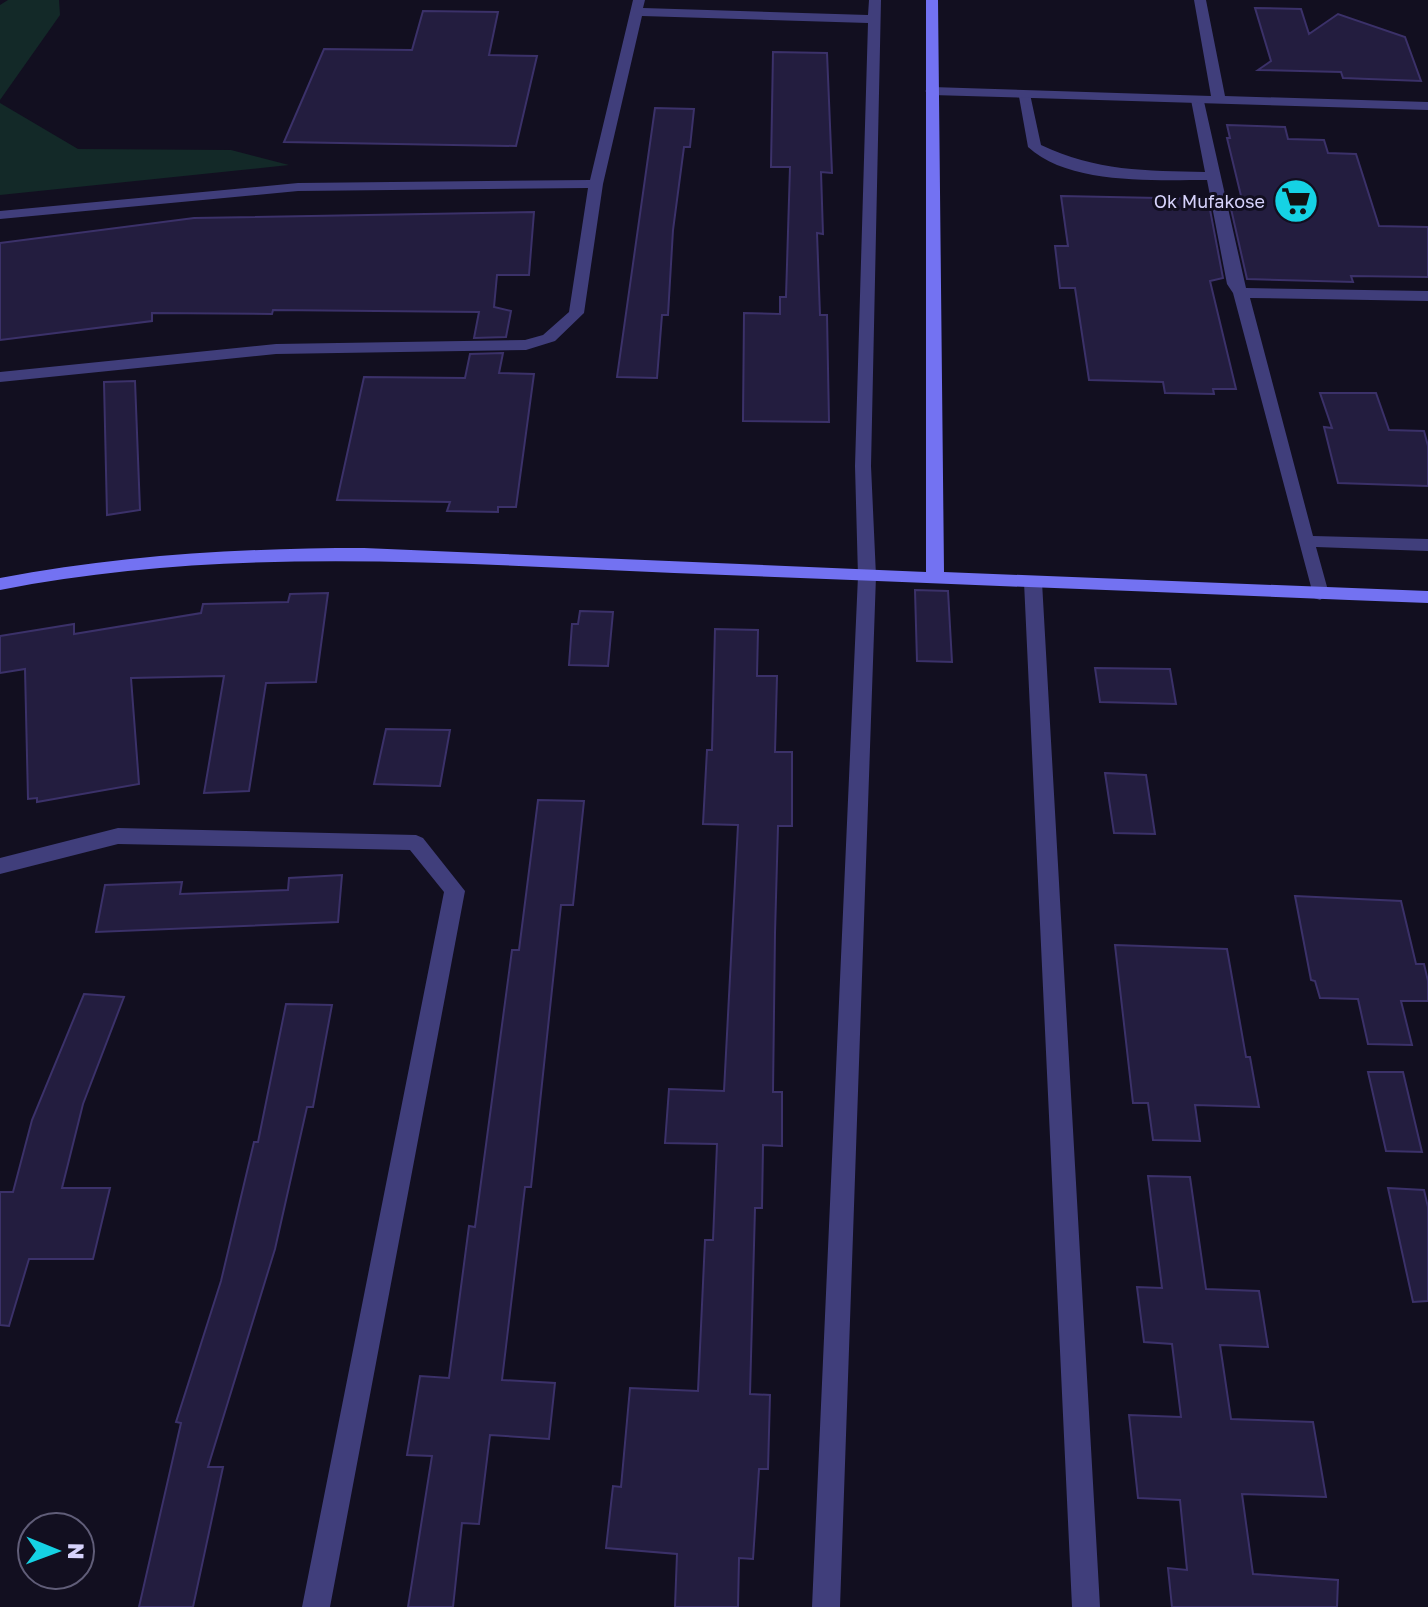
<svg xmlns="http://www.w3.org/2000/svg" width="1428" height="1607" font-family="'Golos Text',sans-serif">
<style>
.green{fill:#132928}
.building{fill:#231d3f;stroke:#3b3169;stroke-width:2}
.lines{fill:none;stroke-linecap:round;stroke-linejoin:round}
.lane{fill:#403e7b;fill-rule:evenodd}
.street{fill:#403e7b;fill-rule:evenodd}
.secondary{fill:#7372f2;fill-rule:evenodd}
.labels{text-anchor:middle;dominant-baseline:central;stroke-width:6;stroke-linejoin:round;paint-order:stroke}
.far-poi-label{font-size:18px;fill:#d6d2fb;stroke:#120f20;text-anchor:end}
</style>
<rect width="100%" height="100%" fill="#120f20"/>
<!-- green -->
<path class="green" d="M8 0H59L60 15 0 100V5Z
M0 103 78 149 231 150 289 165 0 195Z"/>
<!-- building -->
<path class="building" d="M1255 8 1301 9 1309 34 1338 14 1405 37 1421 81 1343 78 1341 72 1258 70 1271 61Z
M423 11 498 12 489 55 537 56 516 146 284 142 324 49 412 50Z
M773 52 827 53 832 173 821 172 823 234 817 233 820 315H827L829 422 743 421 744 313 780 314V297H786L790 167H771Z
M655 108 694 109 690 147H684L673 230 668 315H662L657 378 617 377Z
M1227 125 1285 127 1288 139 1324 140 1328 153 1356 154 1379 226 1428 227V277L1351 276 1353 282 1247 279 1229 200H1242L1227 138H1230Z
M1061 196 1208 199 1223 278 1210 281 1236 389H1213L1214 394 1165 393 1163 382 1089 380 1075 288H1060L1055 246H1068Z
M534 212 529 275H497L494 307 511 311 506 337 474 338 479 312 273 310 272 314 152 313V321L0 340V243L194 218Z
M503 353 499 373 534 374 516 507H498V512L447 511 450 502 337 500 364 377 465 378 470 354Z
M135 381 140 510 107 515 104 382Z
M1320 393H1376L1389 430 1424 431 1428 446V486L1338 483 1324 427 1332 428Z
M915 590 948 591 952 662 917 661Z
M328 593 316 682 266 683 249 791 204 793 224 676 131 678 139 784 37 802V798L28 799 25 669 0 673V636L74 624V634L201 613 203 604 288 602 290 594Z
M580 611 613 612 608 666 569 665 572 624H578Z
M715 629 758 630 757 676H777L775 752H792V826H778L775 933 773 1092H782V1146L763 1145 762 1208H755L750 1394 770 1395 768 1469H759L753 1559 739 1558 738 1607H675L677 1554 606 1548 613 1486 621 1487 630 1388 698 1391 705 1240H713L717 1144 665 1143 669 1089 724 1091 738 825 703 824 707 750H712Z
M1095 668 1170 669 1176 704 1100 702Z
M386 729 450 730 440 786 374 784Z
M1105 773 1146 775 1155 834 1114 833Z
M538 800 584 801 573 905H561L531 1187H525L502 1380 555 1383 549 1439 490 1435 479 1524 462 1523 453 1607H408L432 1456 407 1455 420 1376 449 1378 469 1226 475 1227 512 950H519Z
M342 875 338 922 96 932 105 885 182 882 180 894 288 890 289 878Z
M1295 896 1401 901 1416 964H1424L1428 981V1001H1401L1412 1045 1368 1044 1358 999 1320 998 1315 981 1311 980Z
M1115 945 1227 949 1246 1057H1250L1259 1107 1195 1105 1200 1141 1153 1140 1148 1103H1133Z
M84 994 124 997 83 1104 62 1188H110L93 1259H29L9 1326 0 1325V1192H13L32 1120Z
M286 1004 332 1005 313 1107H307L275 1249 208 1467H223L193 1607H139L181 1423 176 1422 221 1281 254 1142H258Z
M1368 1072H1403L1422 1152 1386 1151Z
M1148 1176 1190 1177 1206 1289 1259 1291 1268 1347 1220 1345 1231 1419 1313 1422 1326 1497 1242 1494 1253 1574 1338 1580 1337 1607H1172L1168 1568 1187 1570 1180 1500 1138 1498 1129 1415 1181 1417 1172 1344 1144 1342 1137 1287 1162 1288Z
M1388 1188 1424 1190 1428 1207V1301L1413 1302Z"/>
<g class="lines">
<!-- lane -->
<path class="lane" d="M1018 91 1030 94 1041 145C1095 171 1147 171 1205 172L1191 100 1203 97 1246 288 1428 291V301L1250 298 1313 536 1428 539V551L1316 547 1329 594 1320 600 1314 598 1233 293 1227 284 1207 180C1155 180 1069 185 1028 147Z"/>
<!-- street -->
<path class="street" d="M633 0H645L643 8 868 15 869 0H881L871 466 876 576 840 1607H812L858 576 855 466 868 23 642 16 603 184 584 313 555 341 526 350 276 354 0 382V372L276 344 525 340 543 335 569 312 588 188 298 191 0 219V211L298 183 590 180Z
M1194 0H1206L1225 96 1428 102V110L932 95 925 91 932 87 1211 96Z
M1033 576 1042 582 1100 1607H1072L1024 582Z
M118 828 416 835 423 838 465 891 330 1607H302L444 892 410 850 118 844 0 874V858Z"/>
<!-- secondary -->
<path class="secondary" d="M926 0H938L944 572 1428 591V603C1177 593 925 583 674 573 448 563 223 546 0 590V578C121 555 241 548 364 548L926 572Z"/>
</g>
<!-- icons -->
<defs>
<g id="supermarket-disc" transform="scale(2.3)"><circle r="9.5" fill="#15d2e4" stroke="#120f20"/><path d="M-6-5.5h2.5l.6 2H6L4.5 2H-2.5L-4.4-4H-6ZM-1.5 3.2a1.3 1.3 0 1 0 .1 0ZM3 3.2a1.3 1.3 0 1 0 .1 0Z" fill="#111"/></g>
</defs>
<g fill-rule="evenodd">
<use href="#supermarket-disc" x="1296" y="201"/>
</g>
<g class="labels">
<!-- far-poi labels -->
<g class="far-poi-label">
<text x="1265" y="201">Ok Mufakose</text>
</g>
</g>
<!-- north arrow -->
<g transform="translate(56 1551) rotate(91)"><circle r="38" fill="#120f20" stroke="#605d78" stroke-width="2"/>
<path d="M0-6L14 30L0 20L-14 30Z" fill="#15d2e4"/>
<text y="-12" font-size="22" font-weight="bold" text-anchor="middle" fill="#d6d2fb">N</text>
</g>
</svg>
